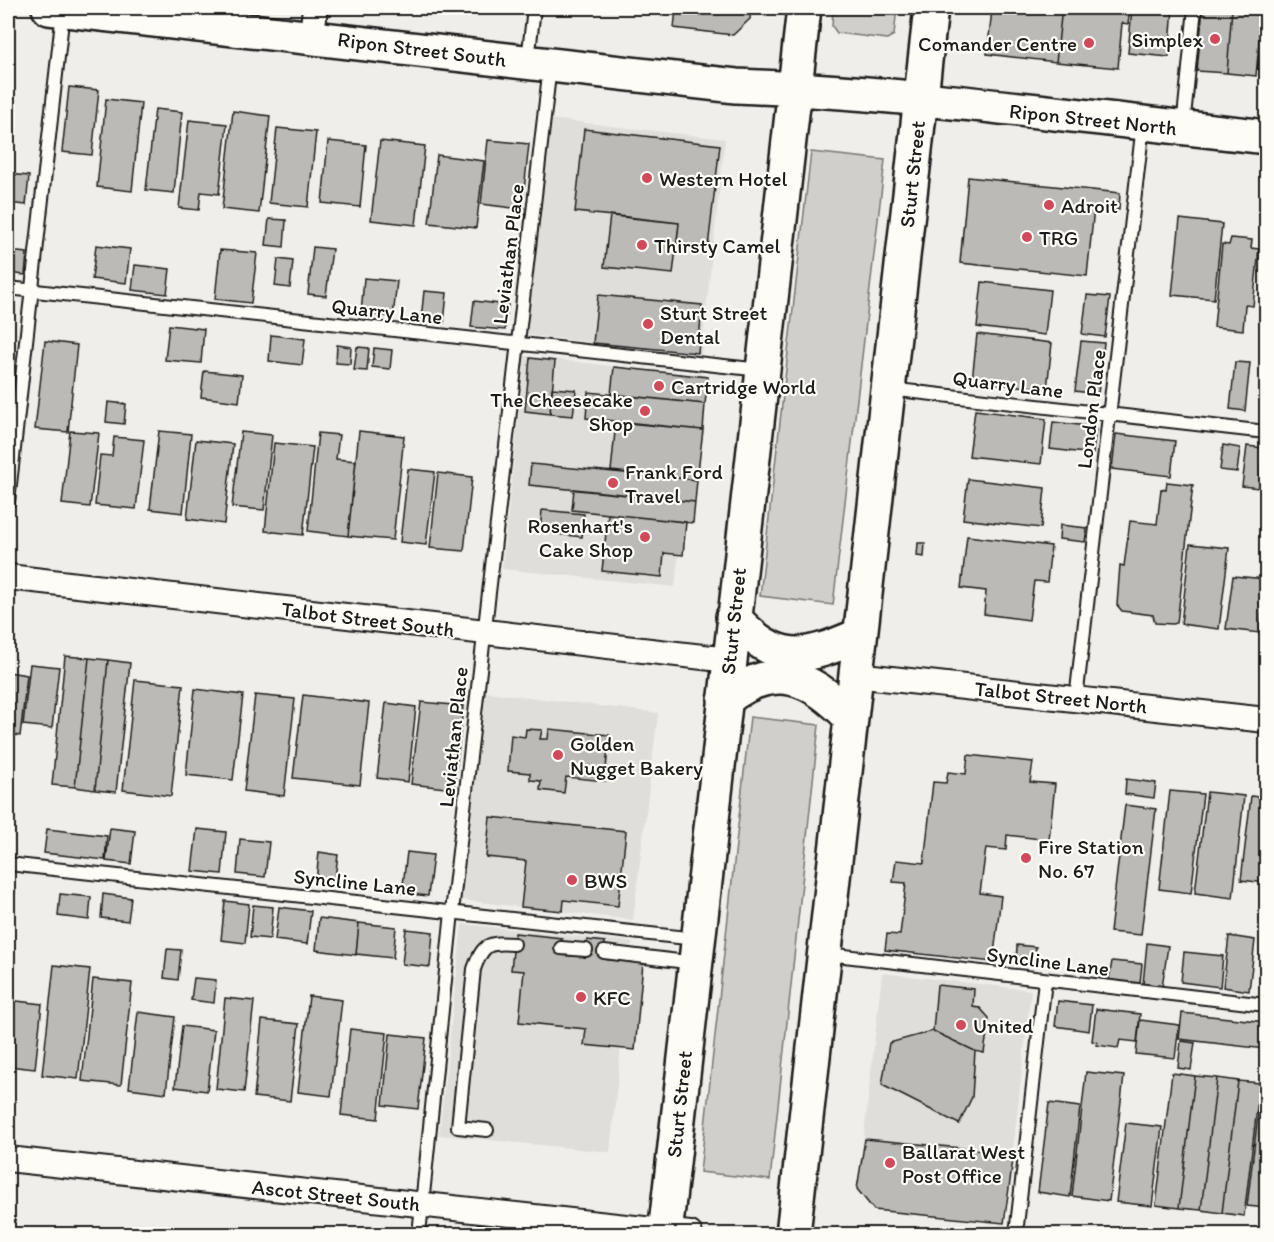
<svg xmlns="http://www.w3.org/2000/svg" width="1274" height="1242" font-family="Itim,sans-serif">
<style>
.built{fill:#e0deda}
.green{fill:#d0cfcc;stroke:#767674;stroke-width:1.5}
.building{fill:#bbbab6;stroke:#1c1c1c;stroke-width:1.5}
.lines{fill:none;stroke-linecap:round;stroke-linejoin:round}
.lane-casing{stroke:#1c1c1c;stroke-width:16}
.street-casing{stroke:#1c1c1c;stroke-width:28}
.secondary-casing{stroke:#1c1c1c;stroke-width:38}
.lane{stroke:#fdfcf7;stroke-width:12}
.street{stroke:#fdfcf7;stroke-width:24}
.secondary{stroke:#fdfcf7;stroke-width:33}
.poi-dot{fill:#d1495b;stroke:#fdfcf7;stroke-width:2}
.labels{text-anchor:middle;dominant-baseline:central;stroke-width:4.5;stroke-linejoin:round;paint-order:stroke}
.poi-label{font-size:21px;fill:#1c1c1c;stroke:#fdfcf7;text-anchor:start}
.street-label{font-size:21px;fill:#1c1c1c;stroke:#fdfcf7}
</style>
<rect width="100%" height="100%" fill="#f0eeea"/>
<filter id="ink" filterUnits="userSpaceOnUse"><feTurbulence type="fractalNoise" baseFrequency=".0167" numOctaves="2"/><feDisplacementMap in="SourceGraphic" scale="12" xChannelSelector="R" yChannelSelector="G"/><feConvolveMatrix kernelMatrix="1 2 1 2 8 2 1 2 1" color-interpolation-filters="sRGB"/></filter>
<g filter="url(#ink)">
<!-- built -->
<path class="built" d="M551 119 725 139 701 355 527 335Z
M525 356 699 376 675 587 502 569Z
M486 692 658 713 633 920 462 900Z
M462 924 632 942 610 1152 439 1135Z
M882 973 1031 990 1007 1203 858 1190Z"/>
<!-- green -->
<path class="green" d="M833 8H897L894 35 887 39 837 33 832 26Z
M811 152 885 160 833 605 760 596Z
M750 717 819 725 770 1180 700 1172Z"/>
<!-- building -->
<path class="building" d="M662 8H751L750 19 733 35 674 28 676 9Z
M1003 8H1062L1056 62 987 54 992 10 1003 11Z
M1062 8H1130L1128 24 1122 23 1118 68 1056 62Z
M1132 8H1173L1169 57 1128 53Z
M1203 8H1232L1227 73 1197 71Z
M1232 8H1262L1256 76 1227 73Z
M1265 8H1266V70L1258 69Z
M69 87 99 90 92 155 62 152Z
M106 99 141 103 132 191 97 187Z
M155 109 182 112 174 193 146 190Z
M233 111 270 116 259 213 222 209Z
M189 120 227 124 219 194 201 192 199 210 179 208Z
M277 128 316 132 308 207 269 203Z
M584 129 720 145 708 247 677 243 679 223 575 212Z
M488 140 529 144 522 209 481 204Z
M328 141 366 145 360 207 322 203Z
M380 141 425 146 416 225 371 220Z
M437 155 484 161 476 228 429 223Z
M8 174 29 176 26 205 8 203Z
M968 177 1120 193 1119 210 1094 208 1087 276 960 263Z
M610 215 679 223 673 274 604 267Z
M269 219 286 220 284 247 266 245Z
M1180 219 1222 224 1214 299 1172 295Z
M1231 238 1252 240 1251 248 1259 249 1253 306 1245 305 1243 330 1214 327 1222 244 1229 245Z
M96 245 130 249 126 283 92 279Z
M313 247 332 249 326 296 308 294Z
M220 250 257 253 251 303 215 299Z
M8 251 27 253 25 275 8 273Z
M278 259 293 261 290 288 275 286Z
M1266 260V321H1260Z
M135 265 170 269 167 294 132 290Z
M364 278 397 281 393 317 361 314Z
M982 282 1050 290 1045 335 977 327Z
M424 291 447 293 444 323 421 320Z
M598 295 702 305 698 353 593 343Z
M1087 295 1110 297 1105 337 1082 334Z
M474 301 508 305 505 330 471 327Z
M169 325 204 329 201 363 165 360Z
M977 334 1052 343 1047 389 972 381Z
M271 335 305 339 302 365 269 361Z
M45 341 77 345 68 432 35 429Z
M1081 341 1104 343 1098 394 1075 391Z
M337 345 351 347 350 364 336 363Z
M357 347 369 348 367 371 354 370Z
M374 348 392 350 390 369 372 367Z
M530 358 555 361 550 414 525 411Z
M1235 362 1250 363 1245 411 1230 409Z
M1266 366V411L1262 410Z
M614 367 708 377 705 404 611 394Z
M204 371 242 375 239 402 201 397Z
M552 388 576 390 573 416 550 414Z
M588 392 705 404 703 430 586 418Z
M108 402 126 404 124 424 106 422Z
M975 410 1046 419 1041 464 969 456Z
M616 422 703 430 697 480 611 471Z
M1053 422 1096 427 1093 454 1050 449Z
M70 431 99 433 90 507 62 504Z
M159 431 191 434 183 513 150 509Z
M359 431 404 436 393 540 348 536Z
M241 432 272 435 264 510 232 507Z
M318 433 339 435 336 459 356 461 348 536 308 531Z
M1116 434 1175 441 1171 476 1112 469Z
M114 437 144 440 136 509 95 505 100 455 112 456Z
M196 440 233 444 224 524 187 519Z
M274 443 313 447 303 535 265 531Z
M1223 445 1240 448 1237 472 1220 470Z
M1247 446 1263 448 1259 488 1242 486Z
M531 464 697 480 695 502 529 485Z
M408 469 435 472 426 545 400 542Z
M438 473 472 477 464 551 430 548Z
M968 479 1045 488 1041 528 963 519Z
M1167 482 1193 485 1177 623 1173 624 1155 623 1153 615 1122 611 1117 605 1120 565 1124 566 1130 521 1157 524 1161 489 1166 490Z
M574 489 695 502 693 523 572 510Z
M542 510 584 514 582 537 540 532Z
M608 514 686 522 683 555 664 553 662 577 602 571Z
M1060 525 1087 528 1085 542 1059 539Z
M967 536 1051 546 1047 582 1034 581 1029 620 984 614 986 591 961 588Z
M918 543H925L924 557 917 556Z
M1190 544 1229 548 1219 629 1181 624Z
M1233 576 1266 579 1260 633 1226 629Z
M65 656 89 658 75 787 52 785Z
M89 658 108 660 95 790 75 787Z
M108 660 130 663 116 792 95 790Z
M30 664 59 667 52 728 23 725Z
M8 672 27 675 20 736 8 734Z
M135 680 183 685 171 796 123 790Z
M195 689 243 695 233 780 186 775Z
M255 695 295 699 284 796 244 791Z
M303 695 369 703 360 785 293 778Z
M421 702 463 706 454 789 411 784Z
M386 703 416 707 408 782 377 778Z
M526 729 542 730 540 739H548L549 729 609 735 605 781 566 777 564 793 540 790 541 781 530 780V773L508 771 511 735 525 737Z
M968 755 1033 762 1030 782 1055 784 1049 840 1007 835 1006 850 986 848 980 893 1001 896 993 962 885 950 887 934 900 935 906 883 893 882 896 860 924 863 933 782 946 783 948 772 966 774Z
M1126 779 1156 783 1154 798 1125 794Z
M1170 791 1203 794 1191 893 1159 889Z
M1207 792 1244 796 1233 898 1195 893Z
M1251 796 1266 798V883L1241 880Z
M1125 805 1156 809 1141 935 1110 932Z
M490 817 626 831 618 906 564 900 563 911 521 907 526 861 486 857Z
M110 828 135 831 131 864 106 861Z
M47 829 107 836 105 860 44 853Z
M197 829 226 832 222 874 192 871Z
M240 839 269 842 265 877 237 874Z
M319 852 338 855 334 885 316 882Z
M407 852 433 855 428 896 402 893Z
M8 890H15L9 937H8Z
M60 894 91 897 89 920 58 916Z
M103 894 131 898 128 921 101 918Z
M225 901 249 904 245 943 221 940Z
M253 905 273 907 270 939 250 937Z
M279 907 311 911 307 944 275 940Z
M319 918 359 923 356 955 316 950Z
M359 923 396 927 393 958 356 954Z
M406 929 433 932 430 967 402 964Z
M515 933 562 938 561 955 585 957 587 940 605 942 603 959 643 963 635 1050 584 1045 586 1029 519 1022 524 971 511 970Z
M1229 936 1255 940 1249 991 1223 987Z
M1147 943 1168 946 1162 987 1143 984Z
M1017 945 1036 947 1034 964 1016 962Z
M167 949 181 950 178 980 164 978Z
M1184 952 1223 956 1220 987 1181 982Z
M1112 961 1142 964 1140 983 1109 980Z
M54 965 90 969 78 1079 42 1075Z
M194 978 216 980 214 1003 191 1000Z
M93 979 132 983 121 1085 82 1081Z
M937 985 974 989 973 1007 980 1008 989 1018 984 1053 975 1051 933 1031Z
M309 996 342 1000 331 1096 298 1092Z
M225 998 254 1001 244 1092 216 1089Z
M8 1000 42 1004 35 1069 8 1066Z
M1058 1001 1092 1005 1089 1031 1055 1026Z
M1096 1009 1140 1014 1137 1042 1120 1040 1118 1048 1096 1045 1097 1042 1092 1041Z
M138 1012 175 1017 166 1093 129 1088Z
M1182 1013 1266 1022 1265 1049 1179 1039Z
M262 1020 299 1024 290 1101 254 1097Z
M1140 1020 1179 1025 1175 1058 1136 1054Z
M182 1026 214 1030 207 1091 175 1087Z
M350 1029 387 1033 378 1119 341 1115Z
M933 1031 975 1051 972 1097 959 1124 882 1085 889 1043Z
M390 1034 426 1038 418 1109 383 1105Z
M1181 1041 1195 1043 1191 1070 1178 1068Z
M1086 1072 1124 1076 1109 1201 1072 1196Z
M1172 1073 1195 1076 1179 1208 1156 1205Z
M1195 1076 1217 1078 1201 1210 1179 1208Z
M1217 1078 1238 1081 1222 1213 1201 1210Z
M1238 1081 1260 1083 1244 1216 1222 1213Z
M1049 1103 1080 1107 1070 1197 1038 1192Z
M1259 1107 1266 1108V1208L1247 1206Z
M1126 1123 1162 1127 1152 1206 1116 1202Z
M865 1139 1014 1153 1004 1223 874 1210 857 1189Z"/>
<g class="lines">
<!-- lane casing -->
<g class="lane-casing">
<path id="lane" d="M528 60 534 8
M1183 127 1195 8
M8 288 761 370
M889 389 1266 432
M8 502 63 12
M1076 699 1143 125
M8 864 696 939
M561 948 586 950
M604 952 695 963
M827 954 1266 1005
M487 1130 458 1127 474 969C483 944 488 942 514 944
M419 1234 452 912 550 66
M1016 1234 1045 981"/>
</g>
<!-- street casing -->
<g class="street-casing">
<path id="street" d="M312 36 315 8
M8 577 729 660
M855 675 1266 720
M8 1159 690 1234"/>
</g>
<!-- secondary casing -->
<g class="secondary-casing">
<path id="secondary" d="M49 8 736 86C913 93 1090 118 1266 137
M733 617C778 666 803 660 860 635
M725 700C774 660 811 676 851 718
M665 1234 804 8
M793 1234 931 8"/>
</g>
<!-- lane -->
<use href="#lane" class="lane"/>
<!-- street -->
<use href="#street" class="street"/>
<!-- secondary -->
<use href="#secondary" class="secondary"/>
</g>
</g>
<!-- markers -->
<g class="poi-dot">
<circle cx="1215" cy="39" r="6"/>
<circle cx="1089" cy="43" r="6"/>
<circle cx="647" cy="178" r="6"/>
<circle cx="1049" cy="205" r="6"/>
<circle cx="1027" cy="237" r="6"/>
<circle cx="642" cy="245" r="6"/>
<circle cx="648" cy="324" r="6"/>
<circle cx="659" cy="386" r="6"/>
<circle cx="645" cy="411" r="6"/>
<circle cx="613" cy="483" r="6"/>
<circle cx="645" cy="537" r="6"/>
<circle cx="558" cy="755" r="6"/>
<circle cx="1026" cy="858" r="6"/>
<circle cx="572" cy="880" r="6"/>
<circle cx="581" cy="997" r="6"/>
<circle cx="961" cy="1025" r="6"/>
<circle cx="890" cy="1163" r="6"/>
</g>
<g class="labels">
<!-- poi labels -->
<g class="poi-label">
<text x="1203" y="39" text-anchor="end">Simplex</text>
<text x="1077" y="43" text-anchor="end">Comander Centre</text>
<text x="659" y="178">Western Hotel</text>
<text x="1061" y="205">Adroit</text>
<text x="1039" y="237">TRG</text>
<text x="654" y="245">Thirsty Camel</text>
<text x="660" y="312">Sturt Street<tspan x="660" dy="24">Dental</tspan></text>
<text x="671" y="386">Cartridge World</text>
<text x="633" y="399" text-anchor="end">The Cheesecake<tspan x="633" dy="24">Shop</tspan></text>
<text x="625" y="471">Frank Ford<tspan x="625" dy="24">Travel</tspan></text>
<text x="633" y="525" text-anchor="end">Rosenhart's<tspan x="633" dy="24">Cake Shop</tspan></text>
<text x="570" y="743">Golden<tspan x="570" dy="24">Nugget Bakery</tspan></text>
<text x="1038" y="846">Fire Station<tspan x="1038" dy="24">No. 67</tspan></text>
<text x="584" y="880">BWS</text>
<text x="593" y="997">KFC</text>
<text x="973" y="1025">United</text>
<text x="902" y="1151">Ballarat West<tspan x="902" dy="24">Post Office</tspan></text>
</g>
<!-- street labels -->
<g class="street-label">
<text transform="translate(422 49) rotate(7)">Ripon Street South</text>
<text transform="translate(1093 119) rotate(6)">Ripon Street North</text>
<text transform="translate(912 174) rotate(-84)">Sturt Street</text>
<text transform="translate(508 254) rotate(-83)">Leviathan Place</text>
<text transform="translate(387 311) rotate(6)">Quarry Lane</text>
<text transform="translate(1008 384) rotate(7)">Quarry Lane</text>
<text transform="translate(1091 409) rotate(-83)">London Place</text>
<text transform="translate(368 619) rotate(7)">Talbot Street South</text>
<text transform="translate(733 621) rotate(-84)">Sturt Street</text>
<text transform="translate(1061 697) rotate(6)">Talbot Street North</text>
<text transform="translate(453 737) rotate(-84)">Leviathan Place</text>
<text transform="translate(355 882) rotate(6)">Syncline Lane</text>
<text transform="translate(1048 961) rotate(7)">Syncline Lane</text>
<text transform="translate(679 1104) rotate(-84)">Sturt Street</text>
<text transform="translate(336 1195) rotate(6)">Ascot Street South</text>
</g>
</g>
<!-- margin -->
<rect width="1274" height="1242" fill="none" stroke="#fdfcf7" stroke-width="30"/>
<rect x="15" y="15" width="1244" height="1212" fill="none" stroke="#1c1c1c" stroke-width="2" filter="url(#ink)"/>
</svg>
